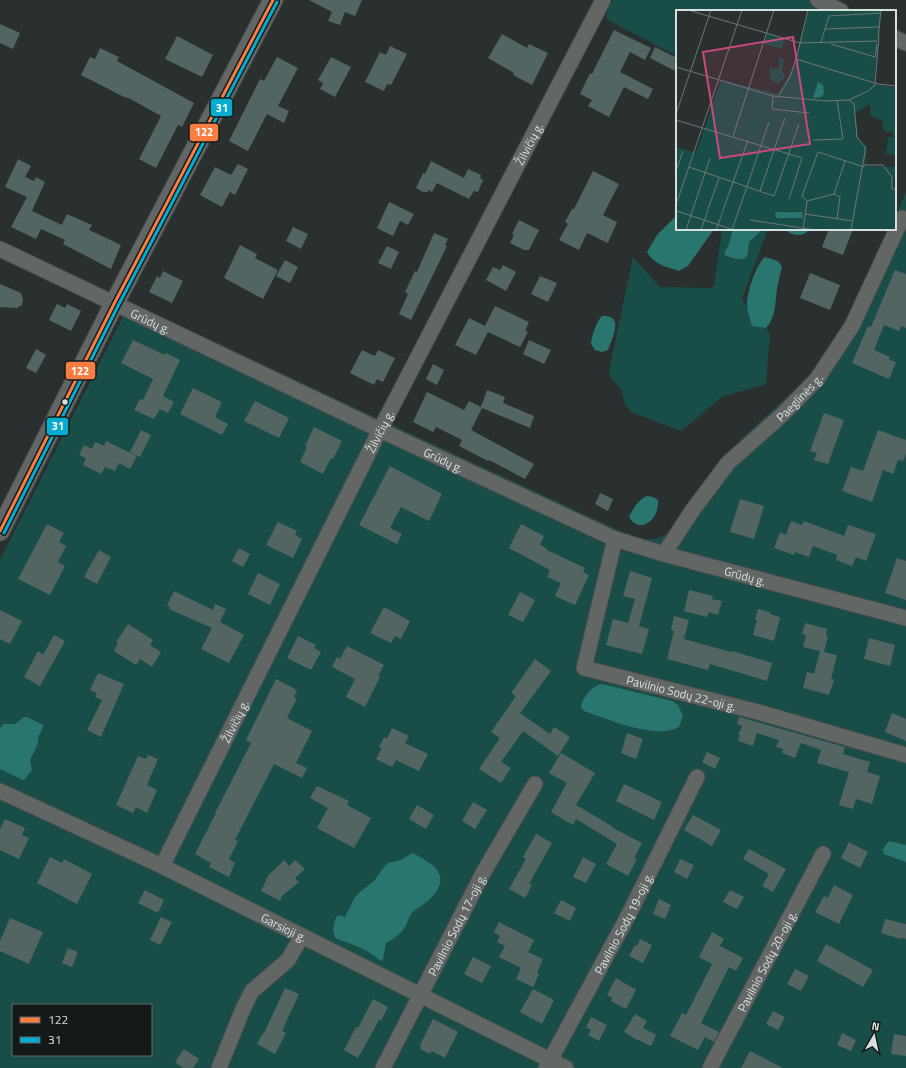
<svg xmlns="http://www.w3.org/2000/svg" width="906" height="1068" font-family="'Titillium Web',sans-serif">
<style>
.green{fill:#194e48;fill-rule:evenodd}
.water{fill:#28766d}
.building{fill:#536562}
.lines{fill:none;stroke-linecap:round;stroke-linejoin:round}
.minor-casing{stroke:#464c4b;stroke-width:17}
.tertiary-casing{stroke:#464c4b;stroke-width:21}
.minor{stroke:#626766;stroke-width:15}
.tertiary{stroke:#626766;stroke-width:19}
.bus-1-casing{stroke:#141a19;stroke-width:6}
.bus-2-casing{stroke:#141a19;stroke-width:6}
.bus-1{stroke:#f77d43;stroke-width:3}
.bus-2{stroke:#06acd0;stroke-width:3}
.bus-dot{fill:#d8e0df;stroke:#141a19;stroke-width:1.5}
.labels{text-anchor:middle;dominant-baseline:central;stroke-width:4;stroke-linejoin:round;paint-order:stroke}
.street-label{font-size:12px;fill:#d8e0df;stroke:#141a19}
.inset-road{fill:none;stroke:#707675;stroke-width:1}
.view{fill:#c84a7c;fill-opacity:0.15;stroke:#c84a7c;stroke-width:2}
.inset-edge{fill:none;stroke:#d8e0df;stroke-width:2}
.line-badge{stroke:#141a19;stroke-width:1.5}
.badge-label{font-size:11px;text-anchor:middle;font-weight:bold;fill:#fff}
</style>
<rect width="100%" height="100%" fill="#2a302f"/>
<!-- green -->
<path class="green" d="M613 0H808L816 4 818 9 817 11H677V56L610 21 606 17 607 12Z
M906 192V1068H0V560L130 303 618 530 643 539H655L667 534 698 491 742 438 811 375 847 319 883 245ZM13 1005H151V1055H13Z
M722 229H733L727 257 740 260 748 248 749 242 760 232 762 229H768L742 299 747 306 752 326 766 328 770 334 766 384 722 397 681 431 631 412 625 404 621 389 612 380 609 371 633 257 660 287 712 288 714 286Z"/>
<!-- water -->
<path class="water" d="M677 215V229H714L688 266 679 271C667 267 653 264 647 252L657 235Z
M733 229H762L760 232 749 242C747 254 750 263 733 258 729 257 727 257 724 254L729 244Z
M784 229H810C803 238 792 236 784 229Z
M765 257 778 261 782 267C780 274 778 282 777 289 775 303 776 317 766 328L752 326C750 319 747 311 747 304 747 293 756 264 765 257Z
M602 316C625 314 612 338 608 350L602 352 595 350 591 344C592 335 596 322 602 316Z
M647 496 653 497 658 500C658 503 658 507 657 510 653 524 638 532 629 517 633 509 638 500 647 496Z
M602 684 672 701 678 705 683 716 679 727C655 740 608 719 584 711L581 707C582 698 593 685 602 684Z
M24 717H27L43 725V728L38 737V743L30 760 32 770 25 779 23 780 0 769V729L3 724H15Z
M889 841 906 845V862L884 854 883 849Z
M412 853C418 855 423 859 428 862 446 874 443 886 429 900 424 905 416 908 412 913 409 916 408 921 406 925 402 933 394 939 386 943L383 959 381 961C367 949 352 944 335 938L333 929 336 917 339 915 345 917 355 897 360 892 374 881 384 867 388 863 401 860Z"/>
<!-- building -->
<path class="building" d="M309 0H362L355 16 345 12 340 25 328 21 332 12Z
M0 24 20 33 13 49 0 43Z
M614 30 651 48 645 60 630 52 620 72 653 89 648 99 624 87 609 117 588 106 592 100 580 94 590 73 592 74Z
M502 34 527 48 529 44 548 53 532 85 513 75 514 73 488 58Z
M177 36 213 55 202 77 165 59Z
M390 46 407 54 391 85 387 84 384 91 365 82 380 52 386 55Z
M655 47 677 58V72L650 58Z
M100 48 119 57 117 61 194 103 182 127 178 125 156 168 139 159 161 116 127 97 126 98 81 75 90 57 95 59Z
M277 57 298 68 278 106 289 111 284 123 267 114 248 151 229 141 260 79 264 81Z
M331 57 351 67 335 97 320 89 323 83 318 80Z
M18 159 31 166 25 177 34 181 36 177 45 182 32 211 62 225 67 214 92 225 89 230 121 245 111 269 63 244 65 240 41 229 36 239 11 227 27 197 5 187Z
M431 161 464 178 468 169 481 175 480 178 483 180 478 192 474 191 469 199 437 183 432 192 428 190V192H423L416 188 423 173 425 174Z
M238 164 248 169 235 195 230 192 222 207 200 195 215 167 231 175Z
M593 171 619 184 603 215 617 222 608 243 587 233 579 250 559 240 568 224 565 222 572 209H574Z
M389 202 414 214 408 225 400 221 393 236 377 228Z
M519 220 539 230 529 250H524L510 243 514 235 512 234Z
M293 227 308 234 301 249 286 241Z
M829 229H853L843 255 822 247Z
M434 233 448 239 445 245 447 246 411 320 399 314 408 294 405 292 415 271 417 272Z
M240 245 257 254 255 258 278 270 263 299 224 278Z
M387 246 399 252 391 269 378 263Z
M285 260 298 267 290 283 276 276Z
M503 265 516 272 506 291 486 280 493 267 500 270Z
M895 270 906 274V328L901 326 899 331 884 325 874 350 890 357 889 360 896 362 889 379 852 363 868 326 871 327Z
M163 271 183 281 172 303 149 292 157 276 160 278Z
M810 273 840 285 830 310 800 298Z
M540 276 557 283 548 302 531 294Z
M0 284 21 293 23 299 22 305 17 308 0 307Z
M57 304 65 308 67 304 81 311 71 331 49 320Z
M495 306 529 322 525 331 528 332 520 347 488 332 476 355 455 345 469 318 485 326Z
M133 340 165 355 166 353 180 360 163 396 174 402 168 413 160 409 154 419 134 410 140 399 143 400 153 379 121 363Z
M529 340 551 350 544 364 523 354Z
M36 349 46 355 36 373 26 368Z
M362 350 375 356 378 350 395 358 383 382 377 379 374 385 350 373Z
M433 364 444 370 437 385 426 379Z
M193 388 222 402 215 417 228 424 222 435 180 414Z
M487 390 505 397 503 403 534 416 530 428 482 408 471 430 534 464 525 479 489 460 488 461 459 446 462 440 436 427 433 432 413 422 427 392 464 410 469 401 481 407Z
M255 401 289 418 279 438 244 421Z
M824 413 844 420 828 464 814 460 817 453 810 451Z
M314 427 342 441 333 459 331 458 323 474 300 462 307 447 305 446Z
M141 430 151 435 140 457 130 452Z
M878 430 906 440V454L903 461 898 460 893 474 883 470 872 502 842 491 851 467 863 471Z
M106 441 137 456 130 469 119 463 115 471 105 467 101 474 83 465 86 458 79 455 84 445 92 449 95 442 104 446Z
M390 466 442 494 429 521 401 507 390 528 402 534 397 544 359 525Z
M600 493 613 499 608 511 595 504Z
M740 499 764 506 754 539 730 532Z
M791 521 802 525 804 521 844 536 848 525 876 534 866 561 856 557 852 566 836 560 837 555 813 546 809 557 795 552 794 555 774 548 780 532 786 535Z
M278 522 297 531 295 535 302 539 293 558 266 545Z
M47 524 64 533 59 542 66 546 58 562 65 566 50 595 18 579Z
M521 524 544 536 540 545 547 549V550L585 568 583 572 589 575 575 605 555 596 561 583 547 577 550 570 509 548Z
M239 548 250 554 243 567 232 561Z
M99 550 111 557 97 584 84 577Z
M897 558 906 561V600L885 593Z
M630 571 652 578 639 626 649 629 642 654 606 645 613 619 628 623 635 599 623 596Z
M258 573 280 584 270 605 248 594Z
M689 590 713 596 712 599 722 601 718 615 709 612 707 617 684 611Z
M174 591 213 610 215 604 226 609 220 622 244 635 229 663 201 649 212 628 169 609 170 607 167 605Z
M520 592 535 600 523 622 508 615Z
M384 607 410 621 401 639 395 636 391 643 370 633Z
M758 609 770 612V614L780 617 774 641 753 635 757 620H755Z
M0 610 22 621 10 644 0 639Z
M674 616 689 620 684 639 731 652 732 651 772 663 767 681 710 664 708 670 667 659 674 631 671 630Z
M805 623 827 629 826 635 828 636 824 652 837 655 831 679 834 680 829 695 803 688 807 672 814 674 820 651 803 647 806 635 802 634Z
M128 624 153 640 150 645 161 652 152 667 140 659 136 665 114 651 118 643 116 642Z
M54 635 65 641 40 686 24 677 38 651 43 655Z
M298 636 316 645 314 648 321 652 311 670 287 658Z
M869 638 895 645 890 666 864 659Z
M347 646 384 665 378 676 380 677 365 707 346 697 355 679 332 667 337 657 340 659Z
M535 659 551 671 520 713 550 734 554 727 570 737 558 756 523 731 501 762 511 768 501 783 479 769 500 738 491 732 516 696 511 693Z
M98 673 124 684 101 737 87 730 102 700 95 697 97 693 90 690Z
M276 679 297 690 294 697 297 698 287 718 312 731 296 763 307 768 302 778 274 764 235 840 238 841 229 859 235 863 229 877 209 867 211 863 195 854 216 813H215L251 743 246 740Z
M892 713 906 719V741L885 732Z
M739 717 845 747 843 754 870 762 867 772 880 776 872 804 856 799 853 809 839 805 849 772 817 763 821 750 801 743 795 758 782 753 783 749 776 747 779 740 757 733 753 746 738 741 740 735H738L742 726 737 724Z
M392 728 409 736 405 743 428 754 419 771 396 760 392 767 376 759 382 748 379 747 384 737 387 739Z
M627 733 643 739 636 759 621 753Z
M707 752 720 758 715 769 702 762Z
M561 753 595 773 576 805 595 816 613 827V828L642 843 634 858 637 859 628 876 606 864 617 844 576 819 573 825 551 812 567 783 549 773Z
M148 755 158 759 147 785 157 790 147 813 136 807 133 813 116 805 138 756 146 759Z
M624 784 662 802 654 820 616 801Z
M317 786 349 801 347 805 371 818 354 848 317 828 328 808 310 798Z
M473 802 487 810 475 829 462 821Z
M417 805 434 815 426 829 409 819Z
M693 815 721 830 712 846 684 830Z
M5 819 25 828 22 835 29 838 19 859 0 850V829Z
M536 834 552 843 529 884 532 885 525 898 509 889 526 859 523 857Z
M849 842 868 852 860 868 841 858Z
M749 849 786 869 773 892 762 886 769 874 743 859Z
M50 857 62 863 64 859 92 874 77 904 37 883Z
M583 857 596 864 586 883 573 877Z
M680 859 694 865 687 879 674 872Z
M284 860 289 866 295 860 305 869 295 878 299 882 282 896 280 901 261 891 268 876Z
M834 885 853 895 839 924 815 912 824 896 828 898Z
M145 890 164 900 158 913 138 903Z
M730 890 744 897 737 909 723 902Z
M659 899 671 905 665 919 653 914Z
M561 900 576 908 570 921 554 913Z
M161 917 172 922 160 945 150 940Z
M10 918 43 932 29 964 0 951V941Z
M885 919 906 924V939L902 938 901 939 881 933Z
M499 922 534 940 528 952 543 959 537 973 539 974 533 987 516 979 521 968 499 957 505 946 497 942 500 936 494 932Z
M712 932 724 939 720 946 743 958 736 971 729 967 701 1023 719 1032 714 1042 705 1037 698 1050 670 1036 682 1013 686 1015 712 964 699 957Z
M640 939 652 945 643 963 629 956 635 945 637 946Z
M826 944 873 970 863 987 817 961Z
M68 948 78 952 72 967 62 963Z
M473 957 491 966 482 983 464 974Z
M795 969 809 976 801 991 787 984Z
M616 978 636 990 626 1009 611 1001 612 998 607 995Z
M285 988 299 994 282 1031 286 1033 275 1054 257 1044 263 1033H264Z
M533 989 554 1000 542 1024 520 1012Z
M373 999 388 1007 381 1021 379 1020 358 1058 344 1050 356 1027 358 1028Z
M773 1011 785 1017 778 1030 766 1024Z
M635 1014 647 1021 643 1028 656 1035 651 1046 638 1040H637L624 1032Z
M591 1017 607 1025 599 1041 588 1035 591 1030 586 1027Z
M433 1019 458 1032 445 1058 432 1051 430 1054 420 1049 421 1046 420 1045Z
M842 1033 856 1040 851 1051 837 1045Z
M894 1034 906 1036V1056L891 1054Z
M184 1049 199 1059 193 1068H183L175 1062Z
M750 1051 783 1068H741Z"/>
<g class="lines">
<!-- minor casing -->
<g class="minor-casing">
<g id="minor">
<path d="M818 0 841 11"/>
<path d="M895 38 906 43"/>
<path id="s1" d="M0 249 380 430 615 539 664 554 906 618"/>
<path id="s2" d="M615 539 584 668 758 712 906 755"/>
<path id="s3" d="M664 554 692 511 728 463 783 414 817 379 852 326 902 218"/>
<path id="s4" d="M0 791 162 866 566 1068"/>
<path id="s5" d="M162 866 380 430 603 0"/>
<path d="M219 1068 243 1009 252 991 288 960 302 936"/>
<path id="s6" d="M383 1068 483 873 535 784"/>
<path id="s7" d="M546 1068 629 914 697 777"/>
<path id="s8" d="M710 1068 823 854"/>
</g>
</g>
<!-- tertiary casing -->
<g class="tertiary-casing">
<path id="tertiary" d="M0 531 114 304 273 0"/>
</g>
<!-- minor -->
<use href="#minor" class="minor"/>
<!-- tertiary -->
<use href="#tertiary" class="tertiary"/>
<!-- bus-1 casing -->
<g class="bus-1-casing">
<path id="bus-1" d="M0 531 114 304 273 0"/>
</g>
<!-- bus-2 casing -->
<g class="bus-2-casing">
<path id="bus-2" d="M4 533 118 306 277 2"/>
</g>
<!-- bus-1 -->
<use href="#bus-1" class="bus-1"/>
<!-- bus-2 -->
<use href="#bus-2" class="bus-2"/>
</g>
<!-- markers -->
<circle class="bus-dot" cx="65" cy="402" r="3.5"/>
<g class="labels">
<!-- street labels -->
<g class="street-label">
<text stroke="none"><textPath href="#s5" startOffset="810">Žilvičių g.</textPath></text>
<text stroke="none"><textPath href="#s1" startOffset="167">Grūdų g.</textPath></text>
<text stroke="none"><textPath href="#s3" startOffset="208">Paeglinės g.</textPath></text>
<text stroke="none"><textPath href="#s5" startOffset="486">Žilvičių g.</textPath></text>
<text stroke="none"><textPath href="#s1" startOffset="491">Grūdų g.</textPath></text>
<text stroke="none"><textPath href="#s1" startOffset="815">Grūdų g.</textPath></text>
<text stroke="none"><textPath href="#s2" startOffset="233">Pavilnio Sodų 22-oji g.</textPath></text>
<text stroke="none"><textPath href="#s5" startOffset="162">Žilvičių g.</textPath></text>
<text stroke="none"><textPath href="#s7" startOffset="164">Pavilnio Sodų 19-oji g.</textPath></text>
<text stroke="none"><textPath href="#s6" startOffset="161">Pavilnio Sodų 17-oji g.</textPath></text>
<text stroke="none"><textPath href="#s4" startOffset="315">Garsioji g.</textPath></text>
<text stroke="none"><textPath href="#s8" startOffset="121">Pavilnio Sodų 20-oji g.</textPath></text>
</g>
</g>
<!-- overview -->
<g transform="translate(676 10)">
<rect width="220" height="220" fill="#2a302f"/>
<path d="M132 0H206L198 74 220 78V139L218 145 210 144 212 127H217V122L207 121V111L194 105V94L179 103 182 128 191 137 189 156 220 157 217 177 220 178V220H0V137L20 143 45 70 102 84 116 60ZM106 201 126 202 127 208H100ZM91 24 109 29 106 39 88 34ZM103 48 108 49 106 60 109 68 102 74 94 69V57L103 59Z" fill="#194e48" fill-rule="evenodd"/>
<path d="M142 72 147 75 148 84 145 87 137 88ZM99 202H126L127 208H100Z" fill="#28766d"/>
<path class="inset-road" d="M12 0 124 33 120 49 202 74 220 76M132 0 124 33 201 31M149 19 203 17M202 27 205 0M145 32 153 6 204 3M155 34 199 47 201 34M0 57 97 86 151 91 173 90 192 81 199 75 203 26M97 86 96 99 133 103M102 87 114 67 120 49M173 90 178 94 181 127 189 137V142L175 220M0 104 35 0M0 110 126 148 113 189M57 126 98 0M137 130 167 129 161 90M188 155H207L216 167V179H220M13 157 98 186 123 114M0 161 7 141M84 181 109 108M158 184 164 187 161 209M131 191 158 184 169 151M0 195 66 0M32 199 43 168M1 201 58 220M46 203 72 130M129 204 177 211M74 210 139 220M10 220 34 148M25 220 32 200M40 220 46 204M56 220 93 112M127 220 131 191 126 186 142 142 188 157"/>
<path class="view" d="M117 27 134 134 44 148 27 42Z"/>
<rect width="220" height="220" class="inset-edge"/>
</g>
<g class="line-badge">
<rect x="210" y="98" width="23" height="19" rx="4" fill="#06acd0"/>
<rect x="189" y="123" width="30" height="19" rx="4" fill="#f77d43"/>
<rect x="65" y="361" width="31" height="19" rx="4" fill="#f77d43"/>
<rect x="46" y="417" width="23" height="19" rx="4" fill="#06acd0"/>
</g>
<g class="badge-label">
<text x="222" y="112">31</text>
<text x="204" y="136">122</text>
<text x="80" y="375">122</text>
<text x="58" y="430">31</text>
</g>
<!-- legend -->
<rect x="12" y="1004" width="140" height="52" fill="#141a19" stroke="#626968"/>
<rect x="20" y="1017" width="20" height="6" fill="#f77d43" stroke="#626968"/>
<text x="48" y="1024" font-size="12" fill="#d8e0df">122</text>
<rect x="20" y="1037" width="20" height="6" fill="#06acd0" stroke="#626968"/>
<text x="48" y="1044" font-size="12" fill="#d8e0df">31</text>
<!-- north arrow -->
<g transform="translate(874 1036) rotate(9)" stroke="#141a19" stroke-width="3" paint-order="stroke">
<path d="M0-3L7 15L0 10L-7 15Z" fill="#d8e0df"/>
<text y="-6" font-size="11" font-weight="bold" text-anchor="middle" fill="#d8e0df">N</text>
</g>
</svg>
